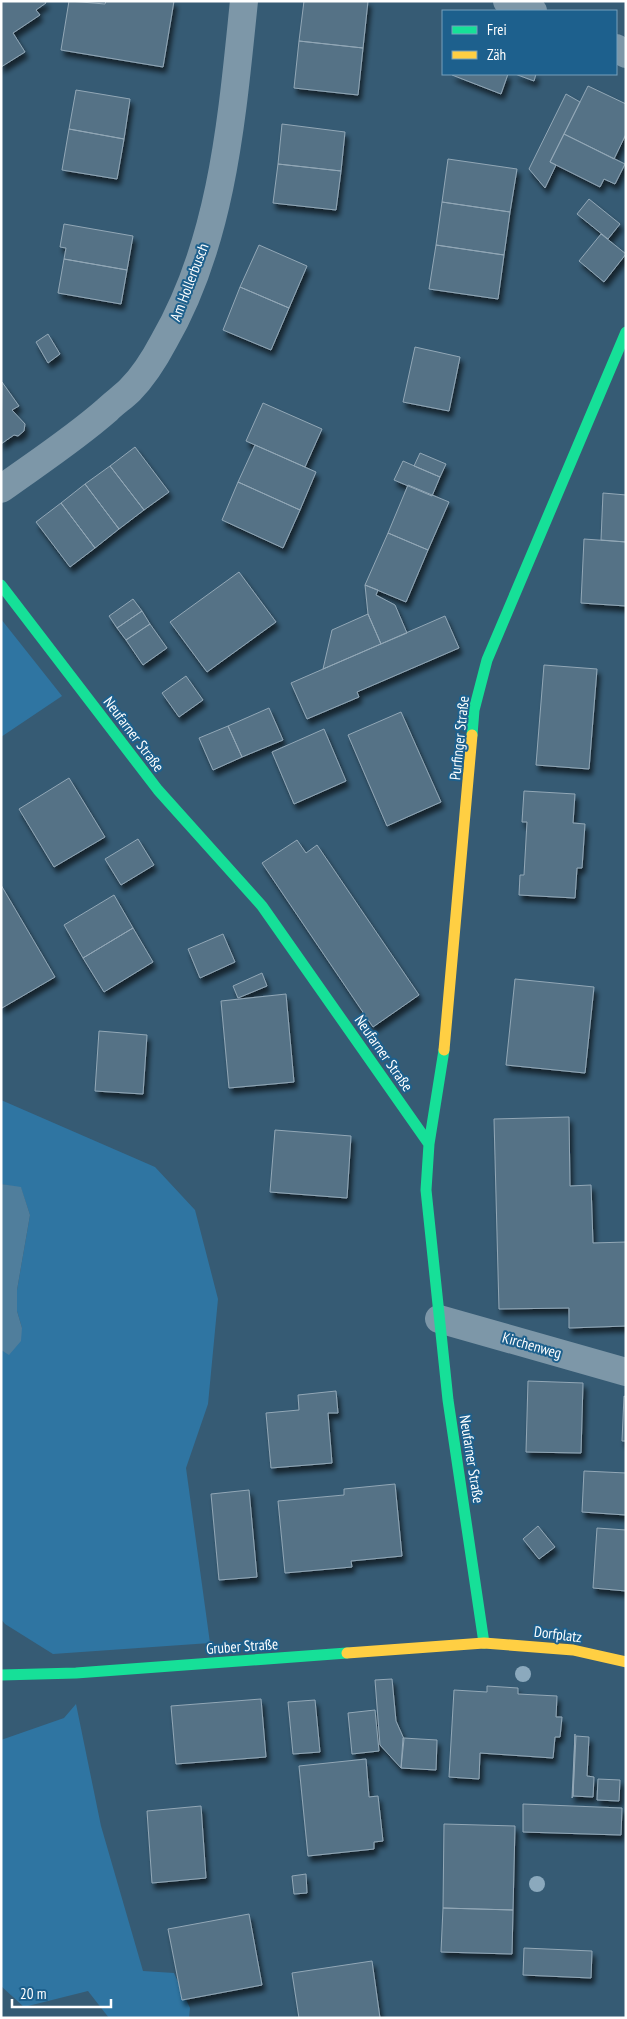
<svg xmlns="http://www.w3.org/2000/svg" width="627" height="2019" font-family="'PT Sans Narrow',sans-serif">
<style>
.green{fill:#2f75a2}
.water{fill:#507e9c}
.building{fill:#547286;stroke:#92a7b6;filter:url(#shadow)}
.lines{fill:none;stroke-linecap:round;stroke-linejoin:round}
.street{stroke:#7d97a8;stroke-width:28}
.fast{stroke:#16e098;stroke-width:11}
.slow{stroke:#ffcf43;stroke-width:11}
.tree{fill:#8ba9bd}
.labels{text-anchor:middle;dominant-baseline:central;stroke-width:4;stroke-linejoin:round;paint-order:stroke}
.street-label{font-size:15px;fill:#fff;stroke:#1d608d}
</style>
<defs>
<filter id="shadow"><feDropShadow dx="3" dy="5.5" stdDeviation="2.5" flood-color="#0009"/></filter>
</defs>
<rect width="100%" height="100%" fill="#365b74"/>
<!-- green -->
<path class="green" d="M1 619 62 696 1 737Z
M1 1100 155 1167 195 1210 218 1299 208 1404 186 1468 210 1643 53 1654 5 1624 1 1619V1350L9 1354 22 1328 17 1311V1290L30 1215 21 1188 1 1184Z
M76 1704 101 1826 143 1971 174 1973 190 2008 189 2018H109L88 1991 24 2007 1 1986V1740L64 1718Z"/>
<!-- water -->
<path class="water" d="M1 1184 21 1187 30 1215 17 1290V1311L22 1328 21 1341 9 1355 1 1350Z"/>
<!-- building -->
<path class="building" d="M1 1H45L46 3 36 10 40 15 13 33 25 52 1 67Z
M69 1 105 4 106 1H174L163 67 61 50Z
M304 1H368L363 48 299 41Z
M299 41 363 48 358 95 294 88Z
M453 74H508L501 94 452 75Z
M515 74H536L534 81Z
M588 86 626 104V134L614 159 564 134Z
M76 90 130 99 124 139 69 129Z
M566 94 580 102 550 162 556 165 545 188 529 169Z
M282 124 345 132 341 171 278 164Z
M69 129 124 139 117 179 62 170Z
M564 134 625 164 615 184 604 179 600 187 550 162Z
M448 159 517 169 510 212 442 202Z
M278 164 341 171 336 210 273 203Z
M589 199 620 224 608 239 577 214Z
M442 202 510 212 504 255 436 245Z
M64 224 133 236 127 270 64 259 66 248 60 247Z
M601 234 626 254 604 282 579 261Z
M259 245 307 266 289 308 240 287Z
M436 245 504 255 498 299 429 289Z
M64 259 127 270 121 304 58 293Z
M240 287 289 308 271 350 223 330Z
M48 334 60 354 48 363 36 342Z
M415 347 460 357 449 411 403 402Z
M2 382 19 406 12 410 25 424 24 431 18 436 14 435 1 444Z
M263 403 322 429 305 467 246 441Z
M255 445 316 472 300 510 238 482Z
M135 447 169 492 144 510 110 466Z
M420 453 446 464 440 477 414 466Z
M403 461 440 477 432 496 394 480Z
M110 466 144 510 119 529 85 484Z
M238 482 300 510 283 548 222 520Z
M85 484 119 529 95 548 61 503Z
M408 485 449 502 428 550 388 533Z
M603 493 626 495V542L601 540Z
M61 503 95 548 70 567 36 522Z
M388 533 428 550 406 602 365 585Z
M584 539 626 542V606L581 603Z
M239 572 276 622 207 672 170 622Z
M365 585 378 590 376 595 395 605 407 633 381 644 368 614Z
M133 599 142 611 117 628 109 616Z
M142 611 150 624 126 640 117 628Z
M368 614 381 644 323 669 332 630Z
M445 616 459 648 357 692 359 697 307 719 291 683Z
M150 624 167 648 143 665 126 640Z
M544 665 597 669 589 769 536 765Z
M186 676 203 700 179 717 162 693Z
M269 708 283 740 242 757 228 726Z
M401 712 441 802 387 826 348 735Z
M228 726 242 757 213 770 199 738Z
M324 729 346 781 294 804 272 752Z
M69 778 105 837 54 867 19 809Z
M524 791 575 794 573 823 585 824 582 868H577L575 898 519 895 520 875H524L527 822H522Z
M138 839 154 865 121 885 105 859Z
M297 840 306 853 317 845 419 995 373 1027 262 863Z
M1 885 55 977 2 1008 1 1007Z
M114 895 133 928 83 958 64 925Z
M133 928 153 962 104 992 83 958Z
M223 934 235 962 200 978 188 949Z
M262 973 267 986 238 998 233 986Z
M515 979 594 987 585 1073 506 1065Z
M286 994 294 1082 229 1088 221 1001Z
M99 1031 147 1035 143 1094 95 1091Z
M569 1117 570 1186 591 1185 593 1243 626 1242V1326L569 1328V1308L499 1309 494 1119Z
M275 1130 351 1136 347 1198 270 1192Z
M528 1381 583 1383 581 1453 526 1452Z
M336 1391 338 1413H328L332 1463 271 1468 266 1413 299 1410 298 1395Z
M624 1396 626 1397V1441H622Z
M584 1471 626 1473V1515L582 1512Z
M395 1484 402 1556 351 1561 352 1567 285 1573 278 1501 344 1495V1489Z
M249 1490 257 1577 219 1580 211 1494Z
M538 1526 555 1547 539 1559 523 1539Z
M597 1528 626 1530V1591L593 1588Z
M392 1679 396 1721 404 1739 401 1768 380 1745 375 1680Z
M487 1686 518 1688V1694L557 1696 556 1717H562L560 1737H555L553 1758 480 1753 479 1779 449 1777 454 1690 487 1692Z
M261 1699 266 1757 176 1764 171 1706Z
M315 1700 320 1752 293 1754 288 1702Z
M375 1710 379 1751 352 1754 348 1713Z
M575 1734 573 1796 572 1798Z
M576 1736 589 1737 587 1776 594 1777 593 1797 573 1796Z
M403 1738 437 1740 436 1770 401 1768Z
M366 1759 369 1797 378 1796 383 1841 374 1842V1849L308 1856 299 1766Z
M598 1779 620 1780 619 1801 597 1800Z
M523 1804 622 1808 621 1835 523 1832Z
M201 1806 206 1878 152 1883 147 1811Z
M444 1824 515 1826 513 1910 443 1908Z
M306 1874 307 1893 294 1894 292 1876Z
M443 1908 513 1910 512 1954 441 1952Z
M249 1914 262 1985 182 2000 168 1929Z
M524 1948 592 1951 591 1978 523 1975Z
M372 1961 380 2018H299L292 1973Z"/>
<g class="lines">
<!-- street -->
<path class="street" d="M507 1 533 11
M616 48 626 54
M1 489C37 463 74 439 107 410 114 403 123 397 130 390 144 376 155 358 164 341 223 239 232 116 244 1
M439 1319 626 1372"/>
<!-- fast -->
<path class="fast" d="M1 585 158 790 262 906 429 1144
M472 735 474 710 487 660 626 332
M444 1050 429 1144 426 1190 448 1400 484 1643
M1 1675 76 1673 347 1653"/>
<!-- slow -->
<path class="slow" d="M444 1050 472 735
M347 1653 484 1643 573 1650 626 1662"/>
</g>
<!-- trees -->
<g class="tree">
<circle cx="523" cy="1674" r="8"/>
<circle cx="537" cy="1884" r="8"/>
</g>
<g class="labels">
<!-- street labels -->
<g class="street-label">
<text transform="translate(189 282) rotate(-69)">Am Hollerbusch</text>
<text transform="translate(134 734) rotate(53)">Neufarner Straße</text>
<text transform="translate(459 738) rotate(-84)">Purfinger Straße</text>
<text transform="translate(384 1053) rotate(55)">Neufarner Straße</text>
<text transform="translate(532 1345) rotate(16)">Kirchenweg</text>
<text transform="translate(472 1459) rotate(81)">Neufarner Straße</text>
<text transform="translate(558 1634) rotate(7)">Dorfplatz</text>
<text transform="translate(242 1646) rotate(-4)">Gruber Straße</text>
</g>
</g>
<!-- border -->
<rect width="627" height="2019" fill="none" stroke="#ffffff" stroke-width="5"/>
<!-- legend -->
<rect x="442" y="10" width="175" height="65" fill="#1d608d" stroke="#77a0bb"/>
<rect x="452" y="26" width="25" height="8" fill="#16e098" stroke="#77a0bb"/>
<text x="487" y="35" font-size="15" fill="#ffffff">Frei</text>
<rect x="452" y="51" width="25" height="8" fill="#ffcf43" stroke="#77a0bb"/>
<text x="487" y="60" font-size="15" fill="#ffffff">Zäh</text>
<!-- scale -->
<path d="M12 1999v8h99v-8" fill="none" stroke="#ffffff" stroke-width="2.5"/>
<text x="20" y="1999" font-size="15" fill="#ffffff" stroke="#1d608d" stroke-width="4" paint-order="stroke">20 m</text>
</svg>
